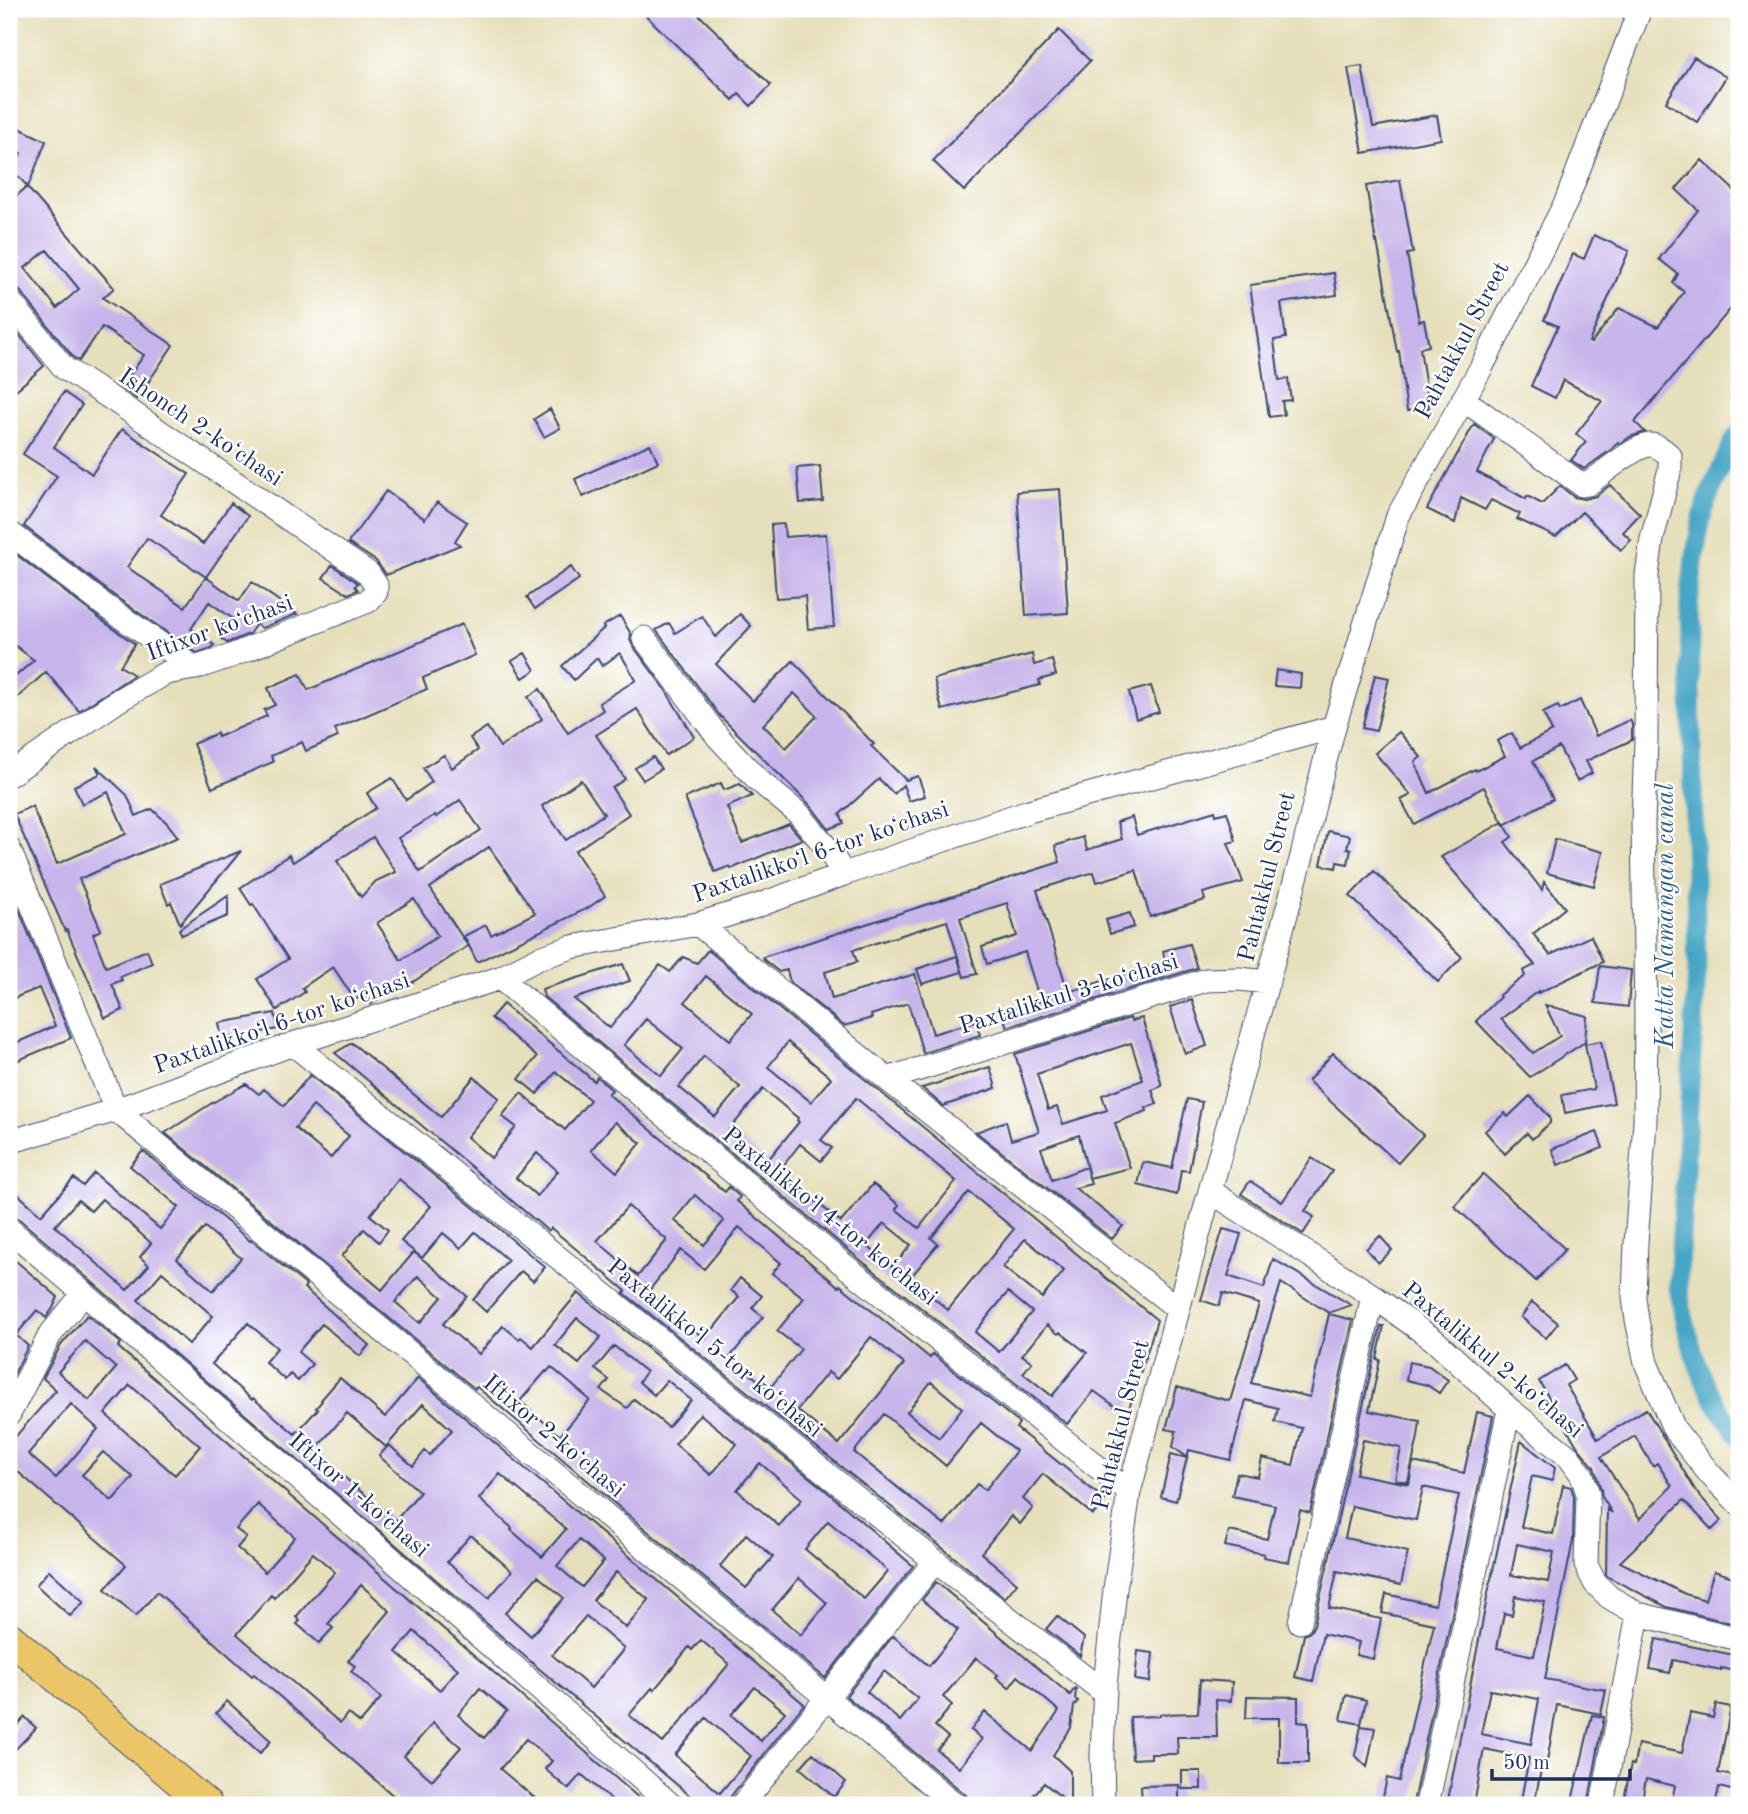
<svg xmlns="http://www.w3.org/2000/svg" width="1748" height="1814" font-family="'Old Standard TT',serif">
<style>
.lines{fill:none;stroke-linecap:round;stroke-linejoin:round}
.canal{stroke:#47a6c6;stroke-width:19}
.building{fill:#c6b4ea;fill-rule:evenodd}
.minor-casing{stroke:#39496c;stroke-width:25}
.major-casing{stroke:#39496c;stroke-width:32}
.minor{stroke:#fff;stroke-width:23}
.major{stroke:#edc569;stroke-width:30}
.labels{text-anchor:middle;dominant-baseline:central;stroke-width:5;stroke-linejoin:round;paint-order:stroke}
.street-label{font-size:24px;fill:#1b2f5e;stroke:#fff}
.water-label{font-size:26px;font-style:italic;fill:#2d5f88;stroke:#fff}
</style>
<rect width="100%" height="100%" fill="#fff"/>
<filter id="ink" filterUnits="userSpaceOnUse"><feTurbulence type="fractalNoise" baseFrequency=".0143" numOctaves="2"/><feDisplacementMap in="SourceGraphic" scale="14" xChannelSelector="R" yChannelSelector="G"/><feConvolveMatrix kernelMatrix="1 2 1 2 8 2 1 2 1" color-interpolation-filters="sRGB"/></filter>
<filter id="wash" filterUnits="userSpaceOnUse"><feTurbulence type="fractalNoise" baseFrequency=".00686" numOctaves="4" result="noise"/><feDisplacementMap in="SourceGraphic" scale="28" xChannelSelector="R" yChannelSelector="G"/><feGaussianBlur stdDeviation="1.57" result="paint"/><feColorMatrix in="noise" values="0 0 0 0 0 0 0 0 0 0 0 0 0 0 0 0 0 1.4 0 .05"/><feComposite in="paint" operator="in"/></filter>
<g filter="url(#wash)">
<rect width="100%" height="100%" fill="#e6dfbb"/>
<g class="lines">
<!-- canal -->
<path class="canal" d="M1739 433 1735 438C1723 464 1709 490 1702 518 1695 547 1692 576 1689 605L1697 970 1678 1286C1688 1342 1701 1391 1739 1436"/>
</g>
<g id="blocks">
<!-- building -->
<path class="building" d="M639 9H693L771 85 751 106 739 94 733 100Z
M1059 30 1090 61 964 191 933 161Z
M1694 57 1726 77 1697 122 1666 102Z
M1362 66 1373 127 1437 115 1441 139 1363 153 1348 68Z
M9 123 46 141 28 187 14 172 21 153 9 147Z
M1702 160 1739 195V299L1635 422 1645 432 1630 437 1620 444 1618 442 1612 449 1584 469 1571 460 1586 442 1576 434 1602 401 1563 380 1555 398 1531 386 1558 326 1544 320 1573 254 1584 259 1594 235 1629 251 1589 342 1591 343 1619 308 1658 327 1684 292 1673 283 1678 274 1659 259 1698 210 1676 189Z
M1400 180 1413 253 1407 254 1419 321 1424 320 1429 346 1420 348 1429 408 1407 411 1399 351 1397 352 1377 241 1376 242 1366 186Z
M27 187 114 288 103 298 173 345 137 399 121 388 144 355 102 327 79 361 73 357 20 291 15 287 9 286V202ZM47 250 79 289 57 308 25 268Z
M1334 273 1337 295 1281 303 1286 338 1274 340 1279 380 1288 379 1291 400 1282 401 1284 415 1269 417 1250 285Z
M9 322 44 366 9 396V366L16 360 9 352Z
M64 392 82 405 54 447 92 474 122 429 175 465 189 474 161 515 203 544 231 503 248 516 206 577 239 601 252 582 297 614 262 628 256 624 249 634 227 643 219 637 232 618 209 602 191 629 214 645 212 648 197 653 116 597 24 526 57 476 23 454ZM147 538 206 577 185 607 127 567Z
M550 409 560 428 544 437 534 419Z
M1474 424 1494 439 1477 472 1526 499 1527 496 1542 504 1560 486 1574 497 1584 499 1596 496 1610 485 1640 514 1623 532 1631 540 1621 550 1582 512 1556 537 1517 519 1520 514 1491 500 1485 510 1461 498 1455 523 1427 509Z
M650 444 658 462 583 497 575 479Z
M820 466 823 501 800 503 797 468Z
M1060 489 1068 613 1026 616 1017 492Z
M386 491 425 519 437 502 467 522 455 541 460 545 386 575 376 561 348 543Z
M784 524 785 537 826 534 834 627 808 629 805 596 776 598 771 525Z
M9 549 100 619 135 644 120 666 134 675 79 711 46 672 9 705V682L34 660 9 641Z
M332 565 358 583 355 586 358 590 348 594 323 578Z
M571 567 579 579 535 609 527 597Z
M740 614 751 626 716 664 753 701 793 661 874 744 871 746 906 780 918 776 925 796 909 801 903 785 894 794 879 779 840 814 844 823 829 829 810 805 720 716 656 630 669 623 675 633 702 616 716 637ZM794 693 817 716 786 748 763 725Z
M620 616 631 634 630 640 633 646 665 689 694 737 666 755 637 709 596 735 625 779 612 788 629 814 575 851 605 896 588 908 477 962 464 936 486 925 491 935 535 913 489 847 430 888 468 946 396 993 393 989 371 1004 364 994 355 1000 333 967 302 988 305 992 277 1010 257 979 288 959 253 904 251 905 240 888 289 855 293 862 376 808 367 793 392 778 406 800 432 782 423 768 444 755 452 768 478 750 470 738 487 727 500 747 542 719 528 697 540 689 568 733 603 710 599 703 636 680 620 653 602 666 597 658 574 680 562 666 604 628 603 626ZM581 780 604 814 566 840 542 806ZM460 800 481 830 420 872 398 838 435 815 436 817ZM373 837 396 872 376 881 361 897 337 861ZM414 899 438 936 401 960 377 923Z
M462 624 475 655 423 678 427 689 335 729 338 737 306 751 302 742 271 756 273 762 212 788 193 744 217 733 218 737 267 716 264 710 275 705 268 688 300 674 308 690Z
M525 653 535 670 523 678 512 661Z
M1032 654 1034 665 1052 660 1056 675 1039 680 1040 685 942 710 934 679Z
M1276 670 1301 674 1300 688 1274 686Z
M1375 675 1389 678 1376 731 1362 728Z
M1151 686 1159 712 1136 719 1129 692Z
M1580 700 1596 736 1630 720 1632 724V740L1586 761 1592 773 1577 781 1559 747 1533 761 1553 799 1504 825 1484 787 1414 824 1401 800 1411 795 1375 753 1399 732 1421 757 1415 762 1429 793 1475 769 1476 771 1505 756 1497 741 1512 733 1520 748 1552 731 1543 713 1558 706 1560 710Z
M653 757 661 769 643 780 635 768Z
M96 766 127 795 136 816 152 809 167 823 178 837 79 879 101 930 93 934 106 967 147 950 152 963 120 977 122 980 112 984 123 1010 105 1018 67 930 65 931 14 814 32 806 57 864 126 834 108 792 82 804 74 786 100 774Z
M721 783 724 790 740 784 752 796 727 807 742 843 789 824 802 839 731 869 730 866 715 872 685 798Z
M1215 811 1216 815 1227 812 1236 841 1228 843 1243 882 1203 893 1205 900 1150 917 1136 870 1097 882 1094 872 1037 890 1068 992 1165 962 1163 951 1189 944 1197 968 1007 1027 1002 1013 1040 1001 1025 952 987 964 982 947 1017 936 1007 903 960 918 977 974 964 977 947 921 853 950 857 962 825 972 832 999 915 974 933 1034 976 1021 980 1035 923 1053 908 1003 871 1015 872 1018 844 1026 790 982 787 970 779 972 764 960 763 957 1060 862 1055 846 1083 837 1087 850 1122 839 1117 822 1132 817 1137 835Z
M1503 822 1512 837 1505 842 1542 890 1544 882 1565 908 1533 934 1550 955 1591 936 1603 962 1538 993V991L1501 1019 1533 1053 1560 1036 1545 1005 1587 1016 1585 1042 1530 1077 1476 1021 1500 997 1499 995 1525 976 1523 971 1535 965 1441 857Z
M1328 831 1350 836 1347 848 1351 849 1348 864 1337 862 1336 868 1321 865Z
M1555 839 1603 852 1594 886 1547 873Z
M241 851 180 924 171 902 168 904 160 884Z
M1374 871 1462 957 1438 982 1350 896Z
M9 885 71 1038 9 1064V1046L55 1026 39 988 9 1000Z
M228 896V916L182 935 179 929Z
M1130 913 1134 927 1110 934 1106 920Z
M708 950 1157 1320 1127 1415 1094 1391 1067 1424 853 1254 544 997 542 989 623 964 630 981 574 999 610 1028 660 965 670 972 683 957 697 963ZM706 976 752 1014 730 1040 685 1002ZM646 1019 683 1049 661 1076 624 1045ZM788 1042 831 1078 811 1102 768 1067ZM704 1056 740 1087 715 1117 679 1087ZM763 1089 798 1118 797 1120 799 1122 767 1161 729 1130ZM856 1098 956 1181 919 1228 896 1209 899 1205 873 1184 841 1222 779 1171 800 1144 821 1161 832 1148 821 1140ZM969 1192 1014 1229 948 1310 910 1278 938 1244 931 1238ZM884 1223 911 1245 893 1267 866 1245ZM1025 1239 1064 1271 1042 1298 1003 1267ZM1008 1292 1032 1312 999 1352 975 1332ZM1047 1325 1058 1334 1060 1332 1087 1353 1052 1396 1023 1373 1032 1362 1022 1355Z
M957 956 962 972 922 984 917 969Z
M1600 966 1631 970 1628 1007 1595 1003Z
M1192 1000 1207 1046 1185 1054 1170 1007Z
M503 1004 594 1081 597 1077 612 1090 608 1094 725 1192 729 1187 740 1197 737 1201 839 1287 840 1285 930 1358 933 1354 1019 1423 1016 1428 1105 1500 1093 1515 1043 1474 1023 1499 1033 1508 1020 1524 1011 1516 981 1553 1017 1583 1005 1598 624 1293 626 1291 551 1228 548 1231 335 1053 352 1043 441 1117 474 1077 499 1098 467 1137 491 1158 516 1127 502 1116 521 1093 565 1130 590 1100 556 1072 537 1094 519 1079 537 1057 491 1018ZM615 1122 641 1143 617 1172 591 1150ZM537 1153 558 1171 537 1196 516 1178ZM695 1195 724 1221 704 1245 674 1220ZM628 1206 667 1240 638 1276 597 1241ZM739 1227 781 1263 772 1273 804 1298 777 1331 801 1349 769 1389 730 1357 763 1317 752 1308 762 1296 740 1278 731 1290 739 1297 705 1339 648 1292 681 1250 704 1269ZM871 1337 904 1364 839 1444 797 1410 828 1372 837 1379ZM931 1382 962 1408 939 1438 907 1412ZM884 1414 946 1466 981 1423 1016 1451 985 1490 977 1484 944 1525 854 1452Z
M275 1013 278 1029 222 1039 219 1023Z
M1130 1018 1131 1021 1142 1018 1162 1086 1152 1090 1157 1104 1146 1108 1147 1111 1115 1123 1130 1168 1089 1178 1091 1184 1075 1188 1123 1226 1112 1239 976 1132 1006 1121 1011 1140 1039 1132 1015 1054ZM1131 1043 1143 1080 1102 1095 1107 1110 1063 1124 1057 1107 1048 1110 1037 1074ZM1079 1135 1089 1177 1086 1167 1052 1180 1041 1148Z
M1601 1041 1614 1103 1565 1113 1562 1095 1594 1089 1585 1044Z
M1333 1053 1423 1135 1398 1163 1308 1081Z
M990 1067 996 1088 943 1106 922 1088Z
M310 1075 473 1207 545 1267 533 1281 521 1271 486 1312 473 1300 508 1260 475 1232 461 1248 443 1233 422 1258 401 1241 431 1206 399 1179 370 1215 388 1230 379 1242 364 1229 342 1256 382 1290 414 1252 467 1296 443 1324 479 1354 503 1326 519 1339 521 1337 533 1347 578 1293 824 1489 913 1566 825 1678 645 1529 477 1387 475 1389 165 1133 212 1103 246 1084 259 1094 264 1089 284 1106ZM313 1106 349 1136 331 1158 295 1128ZM418 1276 442 1297 420 1323 395 1302ZM577 1318 601 1337 579 1364 555 1345ZM614 1346 646 1372 639 1382 654 1395 667 1380 691 1400 668 1427 634 1399 627 1408 601 1390 609 1380 595 1369ZM551 1367 590 1400 560 1436 520 1401 546 1371 547 1372ZM700 1414 737 1444 711 1475 675 1444ZM760 1463 802 1499 779 1526 737 1490ZM828 1521 888 1571 864 1599 805 1549ZM746 1534 773 1557 746 1588 720 1566ZM799 1578 827 1603 801 1635 772 1610Z
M1530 1096 1550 1117V1123L1532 1139 1527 1133 1505 1154 1485 1131 1505 1113 1508 1117Z
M1187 1099 1202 1102 1189 1171 1181 1170 1177 1195 1138 1185 1143 1162 1172 1168Z
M1597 1132 1603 1148 1558 1165 1552 1149Z
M143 1151 250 1241 251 1240 306 1285 304 1288 369 1345 360 1356 322 1324 298 1352 312 1364 298 1381 290 1374 285 1380 265 1362 277 1348 248 1323 212 1364 252 1400 253 1398 295 1434 318 1409 316 1408 322 1401 321 1400 340 1378 385 1417 418 1378 804 1704 731 1796 728 1805H701L537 1667 18 1218 9 1214V1186L41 1215 74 1178 83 1186 94 1173 160 1229 179 1207 130 1166ZM102 1199 151 1243 140 1257 149 1265 127 1290 55 1226 78 1200 91 1211ZM205 1227 241 1258 213 1291 177 1259ZM162 1272 213 1316 189 1344 138 1300ZM423 1404 452 1430 430 1455 425 1451 413 1466 389 1445 379 1456 420 1492 395 1521 314 1451 347 1413 386 1447ZM500 1474 566 1529 542 1557 511 1530 512 1528 479 1499ZM470 1536H472L512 1571 489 1598 447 1562ZM579 1540 604 1561 582 1587 557 1566ZM616 1572 649 1600 626 1628 593 1600ZM538 1576 564 1598 531 1636 505 1613ZM586 1616 624 1649 591 1688 552 1655ZM701 1640 729 1664 663 1743 629 1715 652 1688 654 1690 689 1647 692 1650ZM755 1687 785 1712 761 1741 731 1715ZM706 1718 751 1756 720 1793 675 1755Z
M1312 1158 1332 1171 1305 1211 1314 1217 1303 1234 1241 1194 1250 1181 1282 1202Z
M1483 1174 1565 1249 1536 1281 1454 1206Z
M1223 1229 1241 1234 1228 1276 1264 1288 1273 1259 1351 1305 1329 1313 1281 1283 1251 1383 1310 1397 1329 1314 1353 1320 1310 1513 1300 1510 1289 1562 1263 1557 1264 1554 1225 1546 1229 1531 1267 1539 1275 1505 1232 1496 1237 1473 1258 1477 1262 1458 1293 1465 1302 1428 1275 1422 1278 1408 1246 1400 1230 1460 1189 1450 1187 1457 1173 1447 1176 1431 1166 1429 1177 1387 1230 1401 1259 1304 1223 1293 1219 1306 1201 1300Z
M1380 1236 1392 1250 1378 1263 1366 1249Z
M9 1255 58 1297 53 1308 46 1318 37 1310 16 1335 28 1346 9 1384Z
M1532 1302 1558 1323 1546 1338 1521 1317Z
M87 1315 121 1343 118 1347 647 1805H617L581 1774 568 1789 545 1769 552 1761 526 1739 500 1769 543 1805H404L254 1674 252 1676 157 1592 136 1616 105 1589 126 1565 9 1464V1444L56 1390 43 1378 61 1345ZM85 1341 116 1368 89 1400 58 1372ZM130 1385 200 1446 175 1475 105 1414ZM71 1404 98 1429 56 1478 28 1454ZM103 1452 133 1477 112 1501 82 1475ZM258 1504 295 1537 265 1572 237 1548 246 1537 236 1529ZM313 1553 335 1572 296 1617 300 1621 297 1624 319 1643 333 1628 328 1624 361 1585 390 1611 348 1661 355 1666 351 1671 381 1698 360 1723 348 1713 340 1723 237 1634 271 1595 274 1598ZM414 1631 458 1669 440 1690 396 1652ZM480 1688 507 1711 484 1738 458 1715ZM433 1723 461 1747 432 1780 404 1756Z
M1381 1326H1384L1377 1359 1380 1360 1369 1411 1420 1421 1418 1437 1408 1482 1395 1480 1401 1448 1363 1440 1356 1474 1409 1484 1413 1462 1464 1473 1477 1412 1493 1416 1413 1803 1383 1797 1387 1778 1399 1781 1434 1624 1382 1613 1386 1594 1435 1605 1459 1495 1423 1487 1416 1520 1352 1506 1345 1538 1408 1552 1401 1585 1337 1571 1329 1608 1381 1619 1373 1659 1356 1655 1359 1642 1323 1634 1313 1681 1295 1677 1304 1635 1310 1632 1314 1625Z
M1409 1362 1429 1366 1448 1380 1439 1393 1427 1385 1406 1380Z
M1565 1365 1574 1380 1566 1385 1598 1439 1646 1409 1697 1493 1722 1520 1712 1530 1684 1500 1620 1562 1685 1594 1705 1600 1714 1571 1739 1579V1625L1667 1607 1610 1578 1606 1575 1607 1509 1612 1513 1602 1497 1601 1490 1594 1467 1577 1446 1539 1381ZM1635 1436 1653 1466 1657 1463 1672 1486 1640 1519 1601 1457Z
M1521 1441 1555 1468 1552 1481 1532 1476 1521 1527 1553 1534 1563 1485 1571 1487 1574 1496 1573 1541 1545 1679 1606 1690 1601 1714 1557 1705 1547 1761 1543 1760 1534 1805H1520L1529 1758 1484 1749 1474 1805H1447L1488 1593ZM1517 1544 1554 1552 1548 1582 1511 1575ZM1515 1596 1545 1602 1534 1656 1497 1648 1504 1613 1512 1615ZM1490 1690 1539 1699 1531 1744 1481 1734Z
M1171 1454 1187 1458 1176 1501 1161 1497Z
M49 1570 84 1602 70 1616 36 1585Z
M936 1582 1070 1695 1075 1688 1076 1689 1075 1699 1078 1701 1074 1706 1071 1728 1053 1755 1070 1771V1804L1044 1783 1025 1805H974L965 1794 846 1696 893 1636 929 1666 958 1630 922 1600ZM976 1658 998 1675 996 1677 1009 1688 1018 1676 1059 1711 1032 1751 985 1712 971 1730 982 1739 959 1768 937 1750 948 1737 935 1726 952 1705 943 1697ZM884 1671 918 1699 900 1721 867 1692Z
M1057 1616 1084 1638 1080 1656 1046 1629Z
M1656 1639 1739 1656V1672L1721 1668V1670L1673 1660 1670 1673 1650 1669Z
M1138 1651 1153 1653 1150 1682 1135 1680Z
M1200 1680 1232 1682 1231 1701 1216 1700 1217 1737H1177L1178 1754H1151V1758L1132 1759 1130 1717 1160 1716V1714L1198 1713Z
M1346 1695 1366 1700 1361 1724 1341 1720Z
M1247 1696 1298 1697V1722L1308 1723V1763H1279V1718H1246Z
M227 1701 271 1741 260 1753 216 1713Z
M1716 1704 1731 1707 1718 1773 1739 1777V1792L1719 1787 1715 1805H1671L1675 1786 1646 1779 1641 1805H1623L1631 1764 1634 1765 1638 1744 1682 1753 1690 1713 1713 1718Z
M1592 1715 1604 1717 1588 1805H1571Z
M25 1717 36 1728 9 1756V1734Z
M1361 1726 1375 1728 1367 1767 1355 1755Z
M813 1753 846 1782 834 1797 800 1768Z
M1182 1771H1201V1789H1182Z
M1179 1785V1803H1142L1141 1786Z"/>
</g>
</g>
<g filter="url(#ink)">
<use href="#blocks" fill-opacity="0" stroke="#39496c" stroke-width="2"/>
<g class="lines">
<!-- minor casing -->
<g class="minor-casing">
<path id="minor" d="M9 300 64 368 112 399 368 573 376 585V592L368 601 231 656 195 668 166 673 119 700 9 775
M1463 399 1582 485 1588 484C1601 475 1636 445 1650 445 1659 445 1664 451 1670 456V469L1652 539 1647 575 1646 741 1643 823 1646 1017 1645 1122 1636 1243 1634 1298 1637 1320 1646 1363 1674 1429 1709 1473 1739 1504
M9 532 108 608 195 668
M644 638 718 737 758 780 799 814 827 848 844 874
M9 849 116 1110 956 1805
M698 924 887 1079 1178 1309
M500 978 844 1265 1129 1492
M293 1044 935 1561 1105 1693
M887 1079 1206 980 1239 979 1268 982
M9 1142 116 1110 293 1044 500 978 539 958 572 947 698 924 754 907 844 874 1029 811 1334 727
M1210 1191 1373 1296 1434 1340 1509 1409 1569 1457 1582 1475 1588 1494 1586 1565 1595 1583 1609 1597 1638 1614 1739 1639
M9 1229 361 1532 671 1805
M9 1414 50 1335 84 1293
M1300 1622 1373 1296
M742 1805 935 1561
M1103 1805 1102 1754 1105 1686 1115 1589 1129 1492 1210 1191 1302 856 1319 784 1334 727 1398 516 1481 368 1566 202 1640 9
M1427 1805 1509 1409
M1602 1805 1638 1614"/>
</g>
<!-- major casing -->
<g class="major-casing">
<path id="major" d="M9 1637 207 1805"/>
</g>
<!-- minor -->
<use href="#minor" class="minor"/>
<!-- major -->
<use href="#major" class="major"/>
</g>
</g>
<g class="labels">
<!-- street labels -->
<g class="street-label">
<text transform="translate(1463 341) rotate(-62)">Pahtakkul Street</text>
<text transform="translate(200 428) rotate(34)">Ishonch 2-koʻchasi</text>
<text transform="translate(220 629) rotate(-20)">Iftixor koʻchasi</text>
<text transform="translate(821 853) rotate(-19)">Paxtalikkoʻl 6-tor koʻchasi</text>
<text transform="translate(1268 877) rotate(-76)">Pahtakkul Street</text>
<text transform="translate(1069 995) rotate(-17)">Paxtalikkul 3-koʻchasi</text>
<text transform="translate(282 1024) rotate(-19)">Paxtalikkoʻl 6-tor koʻchasi</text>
<text transform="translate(829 1217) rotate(39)">Paxtalikkoʻl 4-tor koʻchasi</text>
<text transform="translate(714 1349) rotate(39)">Paxtalikkoʻl 5-tor koʻchasi</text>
<text transform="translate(1492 1361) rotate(40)">Paxtalikkul 2-koʻchasi</text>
<text transform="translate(1122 1425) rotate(-76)">Pahtakkul Street</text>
<text transform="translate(553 1437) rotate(40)">Iftixor 2-koʻchasi</text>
<text transform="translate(358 1496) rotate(41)">Iftixor 1-koʻchasi</text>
</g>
<!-- water labels -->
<g class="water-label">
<text transform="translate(1666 916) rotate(-90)">Katta Namangan canal</text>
</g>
</g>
<!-- margin -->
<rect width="1748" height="1814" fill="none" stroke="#fff" stroke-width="35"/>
<!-- scale -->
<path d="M1492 1769v10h138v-10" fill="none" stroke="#1b2f5e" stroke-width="3.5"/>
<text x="1503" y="1769" font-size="21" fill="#1b2f5e" stroke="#ffffff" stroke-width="5" paint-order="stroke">50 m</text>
</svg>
